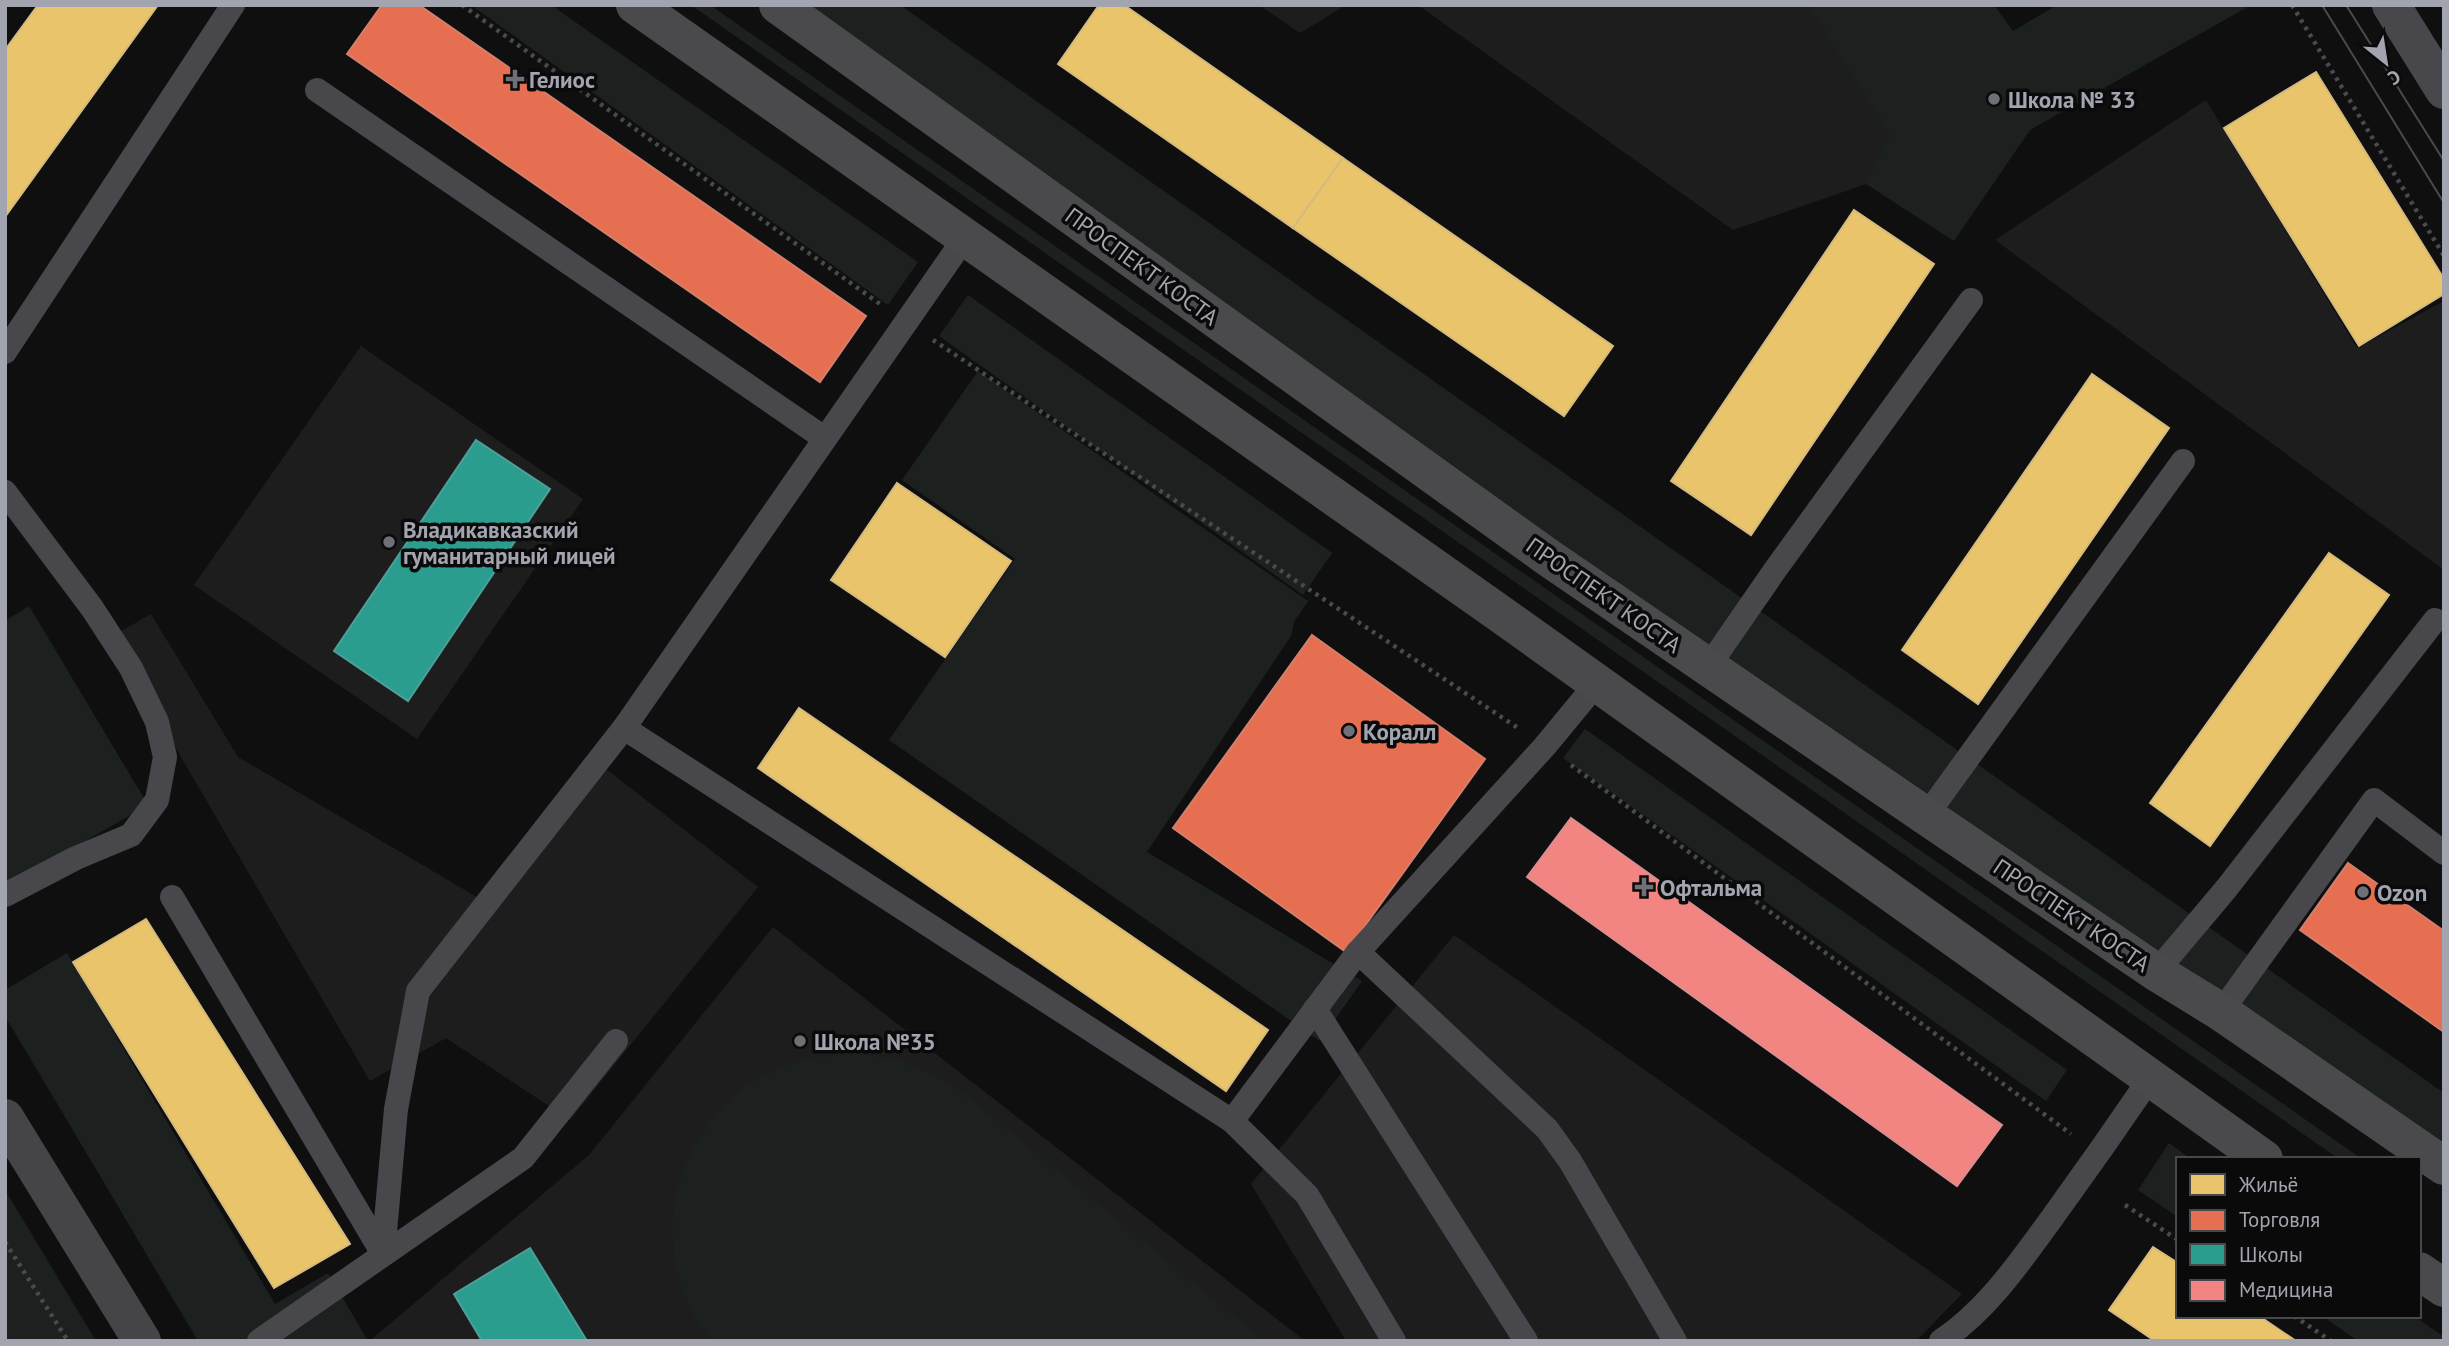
<svg xmlns="http://www.w3.org/2000/svg" width="2449" height="1346" font-family="'PT Sans',sans-serif">
  <style>
    .built { fill: #1d1d1e }
    .green { fill: #1c211f }
    .homes { fill: #e9c46a; stroke: #d4ba7f; stroke-width: 2 }
    .shops { fill: #e76f51; stroke: #d27f6d; stroke-width: 2 }
    .schools { fill: #2a9d8f; stroke: #4e9f99; stroke-width: 2 }
    .health { fill: #f28482; stroke: #da8e90; stroke-width: 2 }
    .lines { fill: none; stroke-linecap: round; stroke-linejoin: round }
    .path { stroke: #494a4d; stroke-width: 4.5; stroke-dasharray: 3.5 5; stroke-linecap: butt }
    .lane { stroke: #48484c; stroke-width: 24 }
    .street { stroke: #48484c; stroke-width: 38 }
    .secondary { stroke: #454548; stroke-width: 38 }
    .primary { stroke: #4a4a4c; stroke-width: 38 }
    .tram { stroke: #4a4a4c; stroke-width: 2 }
    .poi-dot { fill: #6f7077; stroke: #0b0a0b; stroke-width: 2.5 }
    .labels { text-anchor: middle; dominant-baseline: central; stroke-width: 7; stroke-linejoin: round; paint-order: stroke }
    .poi-label { font-size: 23px; font-weight: bold; fill: #a2a4af; stroke: #0b0a0b; text-anchor: start }
    .street-label { font-size: 23px; fill: #a2a4af; stroke: #0b0a0b }
  </style>
  <rect width="100%" height="100%" fill="#100f10"/>
  <!-- built -->
  <g class="built">
    <path d="M1259,5H1346L1300,33Z"/>
    <path d="M1418,5H1807L1891,133L1866,184L1733,230Z"/>
    <path d="M2206,100L2357,348L2444,301V570L1995,240Z"/>
    <path d="M361,346L583,499L417,739L194,585Z"/>
    <path d="M151,614L238,757L489,904L597,762L758,887L570,1120L446,1038L370,1081L111,637Z"/>
    <path d="M773,927L1305,1341H373L372,1339L589,1155Z"/>
    <path d="M1454,935L1962,1294L1916,1341H1346L1251,1184Z"/>
  </g>
  <!-- green -->
  <g class="green">
    <path d="M471,5H551L918,262L888,305Z"/>
    <path d="M691,5H710L2362,1159H2339Z"/>
    <path d="M790,5H900L2444,1093V1162Z"/>
    <path d="M1807,5H1994L2013,31L2057,5H2251L2030,130L1954,241L1866,184L1890,133Z"/>
    <path d="M968,295L1332,553L1303,595L939,336Z"/>
    <path d="M978,371L1308,601L1294,622L1291,636L1147,852L1362,981L1320,1041L889,740L1015,559L902,480Z"/>
    <path d="M29,606L148,805L5,887V621Z"/>
    <path d="M1585,729L2067,1070L2046,1101L1563,758Z"/>
    <path d="M67,953L275,1304L328,1273L368,1341H198L5,1016V990Z"/>
    <path d="M851,1052L903,1061L951,1083L1265,1341H713C706,1333 698,1324 693,1315C652,1233 674,1137 750,1083C780,1062 816,1057 851,1052Z"/>
    <path d="M2169,1143L2191,1159H2178V1217L2138,1190Z"/>
    <path d="M5,1190L96,1341H5Z"/>
    <path d="M2322,1316H2414L2444,1337V1341H2358Z"/>
  </g>
  <!-- homes -->
  <g class="homes">
    <path d="M38,5H158L5,217V50Z"/>
    <path d="M1099,5H1124L1343,158L1293,228L1058,64Z"/>
    <path d="M2316,72L2444,279V294L2359,346L2224,128Z"/>
    <path d="M1343,158L1613,346L1564,416L1293,228Z"/>
    <path d="M1854,210L1934,264L1751,535L1671,481Z"/>
    <path d="M2092,374L2169,428L1978,704L1902,650Z"/>
    <path d="M897,483L1011,561L945,657L831,580Z"/>
    <path d="M2329,553L2389,595L2210,846L2150,803Z"/>
    <path d="M799,708L1268,1030L1226,1091L758,768Z"/>
    <path d="M146,919L350,1244L274,1288L73,962Z"/>
    <path d="M2153,1247L2178,1263V1316H2259L2296,1341H2155L2109,1310Z"/>
  </g>
  <!-- shops -->
  <g class="shops">
    <path d="M382,5H419L866,316L820,382L347,54Z"/>
    <path d="M1312,635L1485,759L1346,952L1173,828Z"/>
    <path d="M2348,863L2444,931V1032L2300,930Z"/>
  </g>
  <!-- schools -->
  <g class="schools">
    <path d="M476,440L550,489L408,701L334,651Z"/>
    <path d="M530,1248L587,1341H482L454,1294Z"/>
  </g>
  <!-- health -->
  <path class="health" d="M1571,818L2002,1125L1957,1186L1527,877Z"/>
  <g class="lines">
    <!-- path -->
    <g class="path">
      <path d="M462,5L880,304"/>
      <path d="M2292,5L2444,256"/>
      <path d="M933,340L1518,728"/>
      <path d="M1571,765L2071,1134"/>
      <path d="M2125,1205L2178,1240"/>
      <path d="M5,1242L68,1341"/>
      <path d="M2294,1316L2331,1341"/>
    </g>
    <!-- lane -->
    <g class="lane">
      <path d="M317,90L824,438"/>
      <path d="M966,236L624,728L1232,1121L1307,1195L1394,1341"/>
      <path d="M5,352L233,5"/>
      <path d="M5,492L92,608L131,668L157,722L165,757L157,800L131,835L76,858L5,895"/>
      <path d="M1708,667L1775,570L1971,300"/>
      <path d="M1926,816L2183,461"/>
      <path d="M172,897L383,1254"/>
      <path d="M1358,952L1547,1129L1570,1161L1675,1341"/>
      <path d="M2156,972L2226,889L2435,620"/>
      <path d="M1315,1009L1526,1341"/>
      <path d="M2221,1012L2374,800L2444,853"/>
      <path d="M1232,1121L1358,952L1545,746L1597,683"/>
      <path d="M383,1254L396,1109L418,991L624,728"/>
      <path d="M259,1341L523,1158L616,1041"/>
      <path d="M1941,1341C1988,1309 2019,1263 2052,1218C2086,1171 2119,1124 2151,1077"/>
    </g>
    <!-- street -->
    <path class="street" d="M2391,5L2444,90"/>
    <!-- secondary -->
    <path class="secondary" d="M5,1118L142,1341"/>
    <!-- primary -->
    <g class="primary">
      <path d="M635,5L1499,613L2264,1159"/>
      <path d="M778,5L1546,556L1926,816L2156,972L2221,1012L2444,1166"/>
      <path d="M2419,1271L2444,1288"/>
    </g>
    <!-- tram -->
    <g class="tram">
      <path d="M2322,5L2444,203"/>
      <path d="M2346,5L2444,161"/>
    </g>
  </g>
  <!-- markers -->
  <g class="poi-dot">
    <path d="M511.5 68.5h7v7h7v7h-7v7h-7v-7h-7v-7h7z"/>
    <circle cx="1994" cy="99" r="7"/>
    <circle cx="389" cy="542" r="7"/>
    <circle cx="1349" cy="731" r="7"/>
    <path d="M1640.5 876.5h7v7h7v7h-7v7h-7v-7h-7v-7h7z"/>
    <circle cx="2363" cy="892" r="7"/>
    <circle cx="800" cy="1041" r="7"/>
  </g>
  <g class="labels">
    <!-- poi labels -->
    <g class="poi-label">
      <text x="529" y="79">Гелиос</text>
      <text x="2008" y="99">Школа № 33</text>
      <text x="403" y="529">Владикавказский<tspan x="403" dy="26">гуманитарный лицей</tspan></text>
      <text x="1363" y="731">Коралл</text>
      <text x="1660" y="887">Офтальма</text>
      <text x="2377" y="892">Ozon</text>
      <text x="814" y="1041">Школа №35</text>
    </g>
    <!-- street labels -->
    <g class="street-label">
      <text transform="translate(1142 266) rotate(36)">ПРОСПЕКТ КОСТА</text>
      <text transform="translate(1604 595) rotate(35)">ПРОСПЕКТ КОСТА</text>
      <text transform="translate(2072 915) rotate(34)">ПРОСПЕКТ КОСТА</text>
    </g>
  </g>
  <!-- border -->
  <rect width="2449" height="1346" fill="none" stroke="#a2a4af" stroke-width="14"/>
  <!-- legend -->
  <rect x="2176" y="1157" width="245" height="161" fill="#0b0a0b" stroke="#47484d" stroke-width="2"/>
  <rect x="2190" y="1174" width="35" height="21" fill="#e9c46a" stroke="#47484d" stroke-width="2"/>
  <text x="2239" y="1192" font-size="21" fill="#a2a4af">Жильё</text>
  <rect x="2190" y="1210" width="35" height="21" fill="#e76f51" stroke="#47484d" stroke-width="2"/>
  <text x="2239" y="1227" font-size="21" fill="#a2a4af">Торговля</text>
  <rect x="2190" y="1244" width="35" height="21" fill="#2a9d8f" stroke="#47484d" stroke-width="2"/>
  <text x="2239" y="1262" font-size="21" fill="#a2a4af">Школы</text>
  <rect x="2190" y="1280" width="35" height="21" fill="#f28482" stroke="#47484d" stroke-width="2"/>
  <text x="2239" y="1297" font-size="21" fill="#a2a4af">Медицина</text>
  <!-- north arrow -->
  <g transform="translate(2386 63) rotate(150)" stroke="#0b0a0b" stroke-width="5" paint-order="stroke">
  <path d="M0-5L12 26L0 18L-12 26Z" fill="#a2a4af"/>
  <text y="-10" font-size="19" font-weight="bold" text-anchor="middle" fill="#a2a4af">С</text>
  </g>
</svg>
